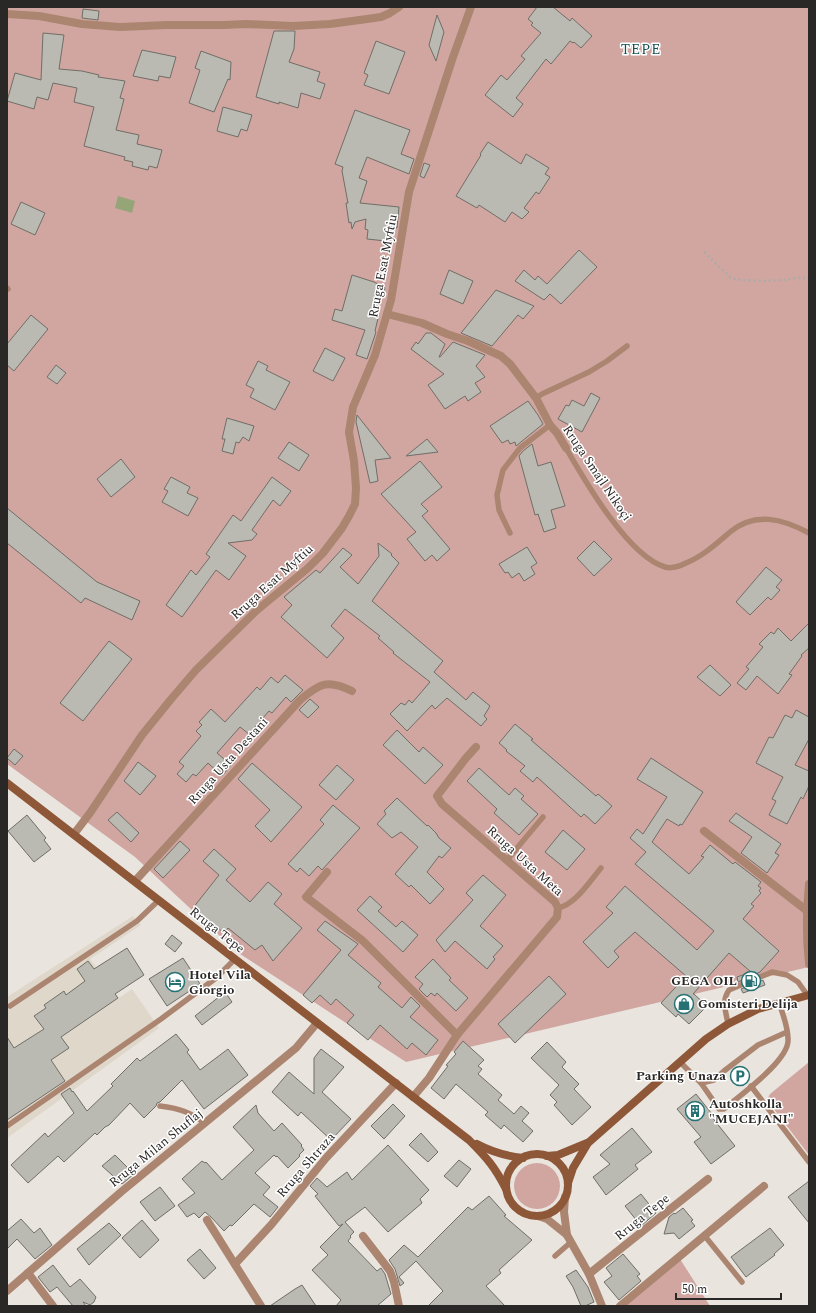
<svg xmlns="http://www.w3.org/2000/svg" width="816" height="1313" font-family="Spectral,serif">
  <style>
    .built { fill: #e0d7cb }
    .green { fill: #d1a6a1 }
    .water { fill: #95a577 }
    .building { fill: #bab9b2; stroke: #6f6e67 }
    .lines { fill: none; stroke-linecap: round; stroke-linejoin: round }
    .path { stroke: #aeaaa5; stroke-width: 2.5; stroke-dasharray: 2 3; stroke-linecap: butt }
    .service { stroke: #ac8570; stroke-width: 5.5 }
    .minor { stroke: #ac8570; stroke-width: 8 }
    .secondary { stroke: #8e5737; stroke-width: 8 }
    .labels { text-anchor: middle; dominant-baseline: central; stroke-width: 3; stroke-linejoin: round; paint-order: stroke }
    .street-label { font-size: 13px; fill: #2a2826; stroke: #fff }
    .poi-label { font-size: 13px; font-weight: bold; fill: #2a2826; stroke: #fff; text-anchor: start }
    .neighbourhood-label { font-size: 14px; letter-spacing: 1px; fill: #125051; stroke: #fff }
  </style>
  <rect width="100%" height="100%" fill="#e9e4de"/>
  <!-- built -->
  <path class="built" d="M133,916L141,925L90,959L119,998L132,989L159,1028L7,1138V997Z"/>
  <!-- green -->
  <g class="green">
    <path d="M7,7H809V967L406,1062L237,952L135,857L7,764Z"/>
    <path d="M809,1062V1155L767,1100L770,1094Z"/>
    <circle cx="537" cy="1186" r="23"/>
    <path d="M680,1259L710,1306H623Z"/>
  </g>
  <!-- water -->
  <path class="water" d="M118,196L135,201L132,213L115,208Z"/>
  <!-- building -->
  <g class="building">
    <path d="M537,7H553L570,21L572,18L592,36L581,48L574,42L573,43L570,41L551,64L546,59L516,98L523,104L513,117L485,95L501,75L507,80L525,59L521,56L541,33L531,25L533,23L528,19Z"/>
    <path d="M83,9L99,11L98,20L82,18Z"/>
    <path d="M437,15L444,32L436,61L429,45Z"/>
    <path d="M274,31H295L294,49L289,62L320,72L317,81L325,84L320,99L301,93L298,108L279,102V104L256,97Z"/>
    <path d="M43,33L64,35L59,69L82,71L99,75L98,77L125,81L120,98L124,99L116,130L139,135L137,144L162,150L157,168L149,166L148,170L132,166L133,162L124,160L125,157L84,146L94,107L74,102L77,88L53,83L48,100L37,97L34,109L7,101L15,73L41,80Z"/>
    <path d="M376,41L405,52L389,94L364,85L368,75L364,73Z"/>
    <path d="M142,50L176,57L170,78L159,76L158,81L133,76Z"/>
    <path d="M201,51L231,62L230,80L228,79L214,112L189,103L200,70L195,68Z"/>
    <path d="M223,107L252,115L247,131L241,129L238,137L217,131Z"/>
    <path d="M355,110L410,130L401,154L414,159L409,174L367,157L359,178L367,181L360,203L399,207L397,228L387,226L386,241L367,239L368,230L365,229L366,219L355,222L352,229L351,222L349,223L346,203H348L342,171L343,167L335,164Z"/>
    <path d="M488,142L521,164L526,154L549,168L545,174L550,177L539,194L536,192L524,208L529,212L522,219L512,212L505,222L479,205L477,208L456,196L481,155L480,154Z"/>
    <path d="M424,163L430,165L424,178L420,176Z"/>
    <path d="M21,202L45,213L35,235L11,224Z"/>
    <path d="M579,250L597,267L561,304L550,294L544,300L515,281L524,270L535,280L538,276L547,284Z"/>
    <path d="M449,270L473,281L463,304L440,294Z"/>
    <path d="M352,275L374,282L385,288L376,313L379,314L375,331L376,332L367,359L356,355L365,330L332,320L335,309L342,311Z"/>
    <path d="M496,290L534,306L523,319L518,315L492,346L461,333Z"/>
    <path d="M31,315L48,329L14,371L7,365V344Z"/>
    <path d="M426,333H431L445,344L439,357H440L453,342L485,355L476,366L485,377L475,383L481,392L468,401L465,396L445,409L428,385L444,374L411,349L416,342L418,344Z"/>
    <path d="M325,348L345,358L333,381L313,371Z"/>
    <path d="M258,361L268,366L266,370L290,382L275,410L250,397L254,389L246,385Z"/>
    <path d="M56,365L66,373L57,384L47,377Z"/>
    <path d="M591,393L600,398L582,432L558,419L566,405L569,406L572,400L584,406Z"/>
    <path d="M528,401L538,415L543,424L516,446L515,442L510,444L508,440L502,443L490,426Z"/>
    <path d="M357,415L391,458L375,460L378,481L370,483L356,422Z"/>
    <path d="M227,418L254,426L249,441L243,437L239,443L236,442L233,454L222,451L225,439H222Z"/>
    <path d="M427,439L438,452L406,456Z"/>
    <path d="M289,442L309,455L299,471L278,458Z"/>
    <path d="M532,444L538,466L551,462L565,506L551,510L556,528L544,532L538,514L535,515L519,456L523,451Z"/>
    <path d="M121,459L135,477L111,497L97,479Z"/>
    <path d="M420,461L442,487L421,504L428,511L422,516L450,549L437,561L432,555L425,561L407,539L416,532L381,494Z"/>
    <path d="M171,477L190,487L187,493L198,498L188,516L162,502L168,491L164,489Z"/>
    <path d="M272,477L291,491L280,506L273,500L252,530L257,534L252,540L228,543L246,556L229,580L216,570L182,617L166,605L191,570L196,575L210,557L206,554L233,515L241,521Z"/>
    <path d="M7,508L97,582L140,601L132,620L85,598L81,603L7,543Z"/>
    <path d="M594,541L612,559L594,576L577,558Z"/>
    <path d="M378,543L392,554L391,555L399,563L372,601L443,661L434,672L466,700L473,692L490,706L484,716L487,719L481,726L447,698L435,709L432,705L407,731L390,714L401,703L405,705L409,700L412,703L430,682L393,653L394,652L378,638L380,636L345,609L331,626L344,638L327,658L281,617L292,605L284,597L316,570L320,573L343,548L352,555L340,567L358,584L379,556Z"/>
    <path d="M527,547L537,563L531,567L535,574L524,581L519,573L512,578L508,572L505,573L499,564Z"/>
    <path d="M766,567L782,580L776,587L780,590L771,600L768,597L750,615L736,602Z"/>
    <path d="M809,623V648L801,655L802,656L789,674L792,675L778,694L757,676L746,690L737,683L749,669L746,667L763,647L759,644L771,632L774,634L778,628L791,641Z"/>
    <path d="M109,641L132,659L83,721L60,703Z"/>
    <path d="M710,665L731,685L720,696L697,677Z"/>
    <path d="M285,675L303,690L291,702L286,697L272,713L269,711L249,734L240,727L217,753L231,765L222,776L208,763L196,776L193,774L186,782L177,774L184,766L179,762L201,736L196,731L202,725L199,722L211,709L225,722L257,687L260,690L271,677L278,683Z"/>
    <path d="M310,699L319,707L308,718L299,710Z"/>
    <path d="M796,710L809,717V739L795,765L809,771V786L803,799L801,797L787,824L769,815L776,801L772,799L783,777L756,763L769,737L773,738L785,715L792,718Z"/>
    <path d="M515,724L533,739L531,740L596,796L598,794L612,806L595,824L584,814L581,817L537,777L533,782L520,771L525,766L506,751L507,750L499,743Z"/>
    <path d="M397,730L419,752L423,747L443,765L425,784L383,745Z"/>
    <path d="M14,749L23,756L15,765L7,758Z"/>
    <path d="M651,758L703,792L682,825L680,824L679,826L667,819L652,842L689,874L704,857L701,856L710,845L733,864L735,862L761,882L758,886L761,888L759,891L761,893L751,904L754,906L743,919L779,951L760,972L738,982L737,977L751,972L729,953L693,994H694L707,1006L689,1024L678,1014L676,1017L661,1003L686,976L635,932L614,951L619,957L608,968L583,942L613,913L606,907L625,886L697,950L714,931L635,864L646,852L630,838L637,829L643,834L667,797L637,779Z"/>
    <path d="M138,762L156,776L140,795L124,781Z"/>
    <path d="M252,763L302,807L271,842L255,826L270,810L238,779Z"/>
    <path d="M337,765L354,780L336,800L319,785Z"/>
    <path d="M479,768L509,795L515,788L524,796L521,799L538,814L519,835L494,813L497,809L467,781Z"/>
    <path d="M397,798L427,826L428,825L436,833L439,838L451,848L442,858L439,856L427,872L444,889L430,904L411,885L409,887L395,874L418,847L401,832L392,838L377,824L386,814L384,811Z"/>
    <path d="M333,805L360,828L322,870L318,866L309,876L300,868L297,872L288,864L324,824L320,820Z"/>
    <path d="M117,812L139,833L131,842L108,820Z"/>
    <path d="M736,813L781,844L775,853L779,855L767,873L741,853L752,837L729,821Z"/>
    <path d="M27,815L46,838L44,840L51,849L34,862L8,831Z"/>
    <path d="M563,830L585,849L567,870L545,852Z"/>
    <path d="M180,841L190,850L163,878L154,869Z"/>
    <path d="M214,849L236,869L226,880L250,902L268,882L282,894L274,904L302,928L273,961L262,945L255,950L228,928L224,933L212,923L211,924L193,908L219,875L203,861Z"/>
    <path d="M483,875L506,895L480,926L503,946L493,957L495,959L487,969L455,941L445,952L436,940L473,900L466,893Z"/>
    <path d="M370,896L382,907L378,911L396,927L402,921L418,935L403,952L357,910Z"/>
    <path d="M325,921L358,944L348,955L381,983L378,987L402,1008L411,997L420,1006L410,1017L438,1040L426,1055L412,1043L407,1049L380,1025L368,1040L347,1023L354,1015L336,999L331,1005L320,995L312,1003L303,995L341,950L317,930Z"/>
    <path d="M172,935L182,943L175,952L165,944Z"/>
    <path d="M127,948L144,975L115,994L118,998L61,1037L69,1048L51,1060L65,1081L7,1120V1037L14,1048L44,1029L34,1016L46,1008L44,1005L64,991L66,995L85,981L77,969L88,961L94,969Z"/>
    <path d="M183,958L200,984L167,1006L149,979Z"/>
    <path d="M433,959L451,978L449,980L468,998L456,1011L437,993L435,996L431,993L427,997L419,989L423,984L415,977Z"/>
    <path d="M549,976L566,994L515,1043L498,1024Z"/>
    <path d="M763,980L765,985L743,993L741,989Z"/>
    <path d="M225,992L232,1002L202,1025L195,1016Z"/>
    <path d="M176,1034L189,1050L187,1052L200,1070L228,1049L248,1075L204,1109L182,1080L160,1102L157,1103L156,1106L144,1118L130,1103L109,1125L105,1127L97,1135L95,1133L64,1162L58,1156L28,1183L11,1165L45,1133L48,1137L74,1113L61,1094L70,1088L72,1092L73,1091L87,1111L113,1086L111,1084L137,1058L140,1061Z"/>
    <path d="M463,1041L484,1060L478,1066L482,1069L478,1074L502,1095L498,1100L514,1114L521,1106L529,1113L522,1121L533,1131L523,1142L504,1125L501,1129L485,1115L488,1112L456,1084L444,1099L431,1088L448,1066L446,1065L456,1054L454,1052Z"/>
    <path d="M547,1042L566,1062L562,1067L579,1084L574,1089L591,1107L572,1125L554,1105L557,1102L550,1095L559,1085L531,1058Z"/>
    <path d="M321,1049L344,1067L322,1092L351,1119L331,1140L301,1112L298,1116L272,1092L289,1072L314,1094V1058Z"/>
    <path d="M696,1094L712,1114L711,1116L735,1146L711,1164L694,1142L701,1137L677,1109Z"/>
    <path d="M393,1104L405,1116L384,1139L371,1126Z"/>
    <path d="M256,1105L258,1113L274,1131L282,1123L302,1145L301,1146L304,1150L299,1155L300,1156L288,1168L277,1156L276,1157L274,1155L255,1173L270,1187L263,1195L278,1207L270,1217L254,1204L232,1226L230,1225L224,1231L211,1217L205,1212L199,1218L194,1213L187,1217L178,1205L195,1193L182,1179L202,1161L205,1163L206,1162L222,1180L254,1150L233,1127Z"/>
    <path d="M632,1128L652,1152L635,1165L638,1169L606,1195L593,1177L610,1164L600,1155Z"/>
    <path d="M421,1133L438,1152L428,1162L409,1145Z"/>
    <path d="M388,1145L429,1190L420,1199L422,1203L388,1232L365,1207L345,1222L354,1232L350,1236L351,1237L348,1241L377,1271L381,1268L385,1274L391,1294L377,1306H336L341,1300L312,1270L328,1255L320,1247L343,1224L339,1226L315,1196L318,1194L310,1186L317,1178L327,1187L347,1172L352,1180Z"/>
    <path d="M115,1155L134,1174L122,1184L102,1166Z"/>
    <path d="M459,1160L471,1169L457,1187L444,1176Z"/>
    <path d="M809,1181V1223L788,1197Z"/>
    <path d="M160,1187L175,1206L155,1221L140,1202Z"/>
    <path d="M641,1194L656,1213L641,1226L625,1206Z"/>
    <path d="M489,1196L506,1215L504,1216L532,1240L499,1270L501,1273L486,1286L505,1306H428L443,1291L416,1261L399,1277L404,1283L400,1286L395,1269L389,1260L404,1245L418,1257L468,1207L472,1210Z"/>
    <path d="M683,1208L693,1220L691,1221L695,1226L679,1239L674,1233L664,1234L669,1217L674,1213L675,1214Z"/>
    <path d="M21,1219L34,1233L40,1228L52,1245L35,1259L17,1239L7,1249V1231Z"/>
    <path d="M142,1220L159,1240L140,1258L122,1238Z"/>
    <path d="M109,1223L121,1235L89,1265L77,1249Z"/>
    <path d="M770,1228L784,1245L774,1254L775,1255L746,1277L731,1257Z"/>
    <path d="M200,1249L216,1268L204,1279L187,1260Z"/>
    <path d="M623,1254L640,1274L637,1276L641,1281L619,1300L604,1282L612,1276L606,1268Z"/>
    <path d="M53,1265L70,1287L80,1279L96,1297L94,1302L90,1305L83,1302L86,1306H73L57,1287L50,1292L38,1277Z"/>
    <path d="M576,1270L588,1287L594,1302L585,1306H581L573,1287L566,1276Z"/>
    <path d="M302,1285L316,1306H270L295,1289Z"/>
  </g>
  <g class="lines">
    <!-- path -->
    <path class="path" d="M704,252L730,277C741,282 771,281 784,280C792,279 801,275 809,280"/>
    <!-- service -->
    <g class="service">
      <path d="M7,288L8,289"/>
      <path d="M536,398L542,394L589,372L607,361L627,346"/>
      <path d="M566,448C585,481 628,556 665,567C672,569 680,566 686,563C703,556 716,544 730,532C755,511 783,519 809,533"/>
      <path d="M510,533L499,510L497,495L503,470L520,448L550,425"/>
      <path d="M507,860L543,817"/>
      <path d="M558,908C575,905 590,881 601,868"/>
      <path d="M10,1006L137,921L159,900"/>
      <path d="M728,1024C726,1011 721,1002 729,990L772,972L787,975L798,982L808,996"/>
      <path d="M680,1062L701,1083L714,1080L724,1071L758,1045L787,1032"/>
      <path d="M701,1083L719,1109H724C740,1095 790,1060 788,1039C788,1027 783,1014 779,1003"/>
      <path d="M751,1086L809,1162"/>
      <path d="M160,1106C177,1108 192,1112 205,1124"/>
      <path d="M7,1126L161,1019L216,978L235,959"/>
      <path d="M704,1235L742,1282"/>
      <path d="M555,1256L571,1242"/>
    </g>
    <!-- minor -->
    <g class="minor">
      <path d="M7,14L39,16L82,24L120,27L167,25H224L246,24L293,26L330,24L367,19L381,17L390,13L399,7"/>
      <path d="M387,314L422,323L447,334L468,341L501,356L510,364L536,398L550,425L557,433L566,448"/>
      <path d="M704,831L806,910"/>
      <path d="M74,834L90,813L142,735L172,698L196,670L256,611L308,568L323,553L342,528L349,516L355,504L356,488L354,461L349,432L353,407L375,355L391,300L409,192L453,57L471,7"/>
      <path d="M327,872L306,897L363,941L457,1035"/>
      <path d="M135,881L300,700C320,683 328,679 352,691"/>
      <path d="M809,884C806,913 806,936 809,964"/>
      <path d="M413,1097L429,1078L457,1035L557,917L558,908L555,902L442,804L437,796L466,758L476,747"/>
      <path d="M565,1197L564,1212L567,1235"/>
      <path d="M538,1216L547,1219L567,1235L589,1274L602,1306"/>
      <path d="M207,1220L261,1306"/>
      <path d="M363,1236L390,1271L394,1282L399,1306"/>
      <path d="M235,1264L271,1225L326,1158L396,1083"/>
      <path d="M28,1273L53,1306"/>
      <path d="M589,1274L708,1179"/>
      <path d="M7,1291L121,1192L296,1048L317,1023"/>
      <path d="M620,1306L764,1186"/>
    </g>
    <!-- secondary -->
    <g class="secondary">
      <path d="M7,783L469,1140C487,1158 495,1167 506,1189"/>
      <path d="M477,1144C492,1152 505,1156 523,1158"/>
      <circle cx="537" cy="1185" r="31"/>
      <path d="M547,1156L558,1155L587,1143"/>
      <path d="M568,1183L573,1168L588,1143L706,1039L728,1024L758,1009L809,995"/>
    </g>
  </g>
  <!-- icons -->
  <defs>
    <symbol id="fuel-ring" viewBox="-11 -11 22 22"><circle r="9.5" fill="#fff" stroke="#267173" stroke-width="1.5"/><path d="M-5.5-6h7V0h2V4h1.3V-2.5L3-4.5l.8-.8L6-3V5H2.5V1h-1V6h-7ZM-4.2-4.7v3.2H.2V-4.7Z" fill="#267173"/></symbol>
    <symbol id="hotel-ring" viewBox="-11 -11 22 22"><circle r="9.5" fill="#fff" stroke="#267173" stroke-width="1.5"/><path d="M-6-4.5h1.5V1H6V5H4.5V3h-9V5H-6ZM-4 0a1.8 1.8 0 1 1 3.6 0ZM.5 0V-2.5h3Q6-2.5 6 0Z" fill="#267173"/></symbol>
    <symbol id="shop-ring" viewBox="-11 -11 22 22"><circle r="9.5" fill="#fff" stroke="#267173" stroke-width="1.5"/><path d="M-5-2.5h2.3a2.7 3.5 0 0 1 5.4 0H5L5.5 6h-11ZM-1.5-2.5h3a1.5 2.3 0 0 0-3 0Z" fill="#267173"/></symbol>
    <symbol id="parking-ring" viewBox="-11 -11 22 22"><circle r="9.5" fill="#fff" stroke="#267173" stroke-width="1.5"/><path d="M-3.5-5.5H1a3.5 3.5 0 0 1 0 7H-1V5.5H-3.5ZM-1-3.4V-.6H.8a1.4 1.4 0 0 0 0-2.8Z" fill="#267173"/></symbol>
    <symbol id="building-ring" viewBox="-11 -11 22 22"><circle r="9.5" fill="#fff" stroke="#267173" stroke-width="1.5"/><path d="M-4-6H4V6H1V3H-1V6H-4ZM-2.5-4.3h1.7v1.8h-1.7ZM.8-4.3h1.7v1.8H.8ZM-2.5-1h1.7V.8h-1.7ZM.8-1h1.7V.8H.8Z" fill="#267173"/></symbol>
  </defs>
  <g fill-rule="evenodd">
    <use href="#fuel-ring" x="740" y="970" width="22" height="22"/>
    <use href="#hotel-ring" x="164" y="971" width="22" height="22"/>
    <use href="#shop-ring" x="673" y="993" width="22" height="22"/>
    <use href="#parking-ring" x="729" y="1065" width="22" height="22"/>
    <use href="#building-ring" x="684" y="1100" width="22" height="22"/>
  </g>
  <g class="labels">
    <!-- street labels -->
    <g class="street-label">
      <text transform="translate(383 266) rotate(-79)">Rruga Esat Myftiu</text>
      <text transform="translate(597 473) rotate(56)">Rruga Smajl Nikoçi</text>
      <text transform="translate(272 582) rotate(-42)">Rruga Esat Myftiu</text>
      <text transform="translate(228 761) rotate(-48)">Rruga Usta Destani</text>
      <text transform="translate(525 861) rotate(42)">Rruga Usta Meta</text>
      <text transform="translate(217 930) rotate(38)">Rruga Tepe</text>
      <text transform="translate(156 1148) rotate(-39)">Rruga Milan Shuflaj</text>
      <text transform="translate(306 1165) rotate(-49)">Rruga Shtraza</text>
      <text transform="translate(642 1217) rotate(-39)">Rruga Tepe</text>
    </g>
    <!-- poi labels -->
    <g class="poi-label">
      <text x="189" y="975">Hotel Vila<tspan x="189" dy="15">Giorgio</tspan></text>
      <text x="737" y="981" text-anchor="end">GEGA OIL</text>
      <text x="698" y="1004">Gomisteri Delija</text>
      <text x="726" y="1076" text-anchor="end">Parking Unaza</text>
      <text x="709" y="1104">Autoshkolla<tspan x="709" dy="15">"MUCEJANI"</tspan></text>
    </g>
    <!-- neighbourhood labels -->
    <g class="neighbourhood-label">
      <text x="641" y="49">TEPE</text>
    </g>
  </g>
  <!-- border -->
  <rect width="816" height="1313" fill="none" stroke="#2a2826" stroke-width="16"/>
  <!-- scale -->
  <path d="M676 1293v6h105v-6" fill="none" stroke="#2a2826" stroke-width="2"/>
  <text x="682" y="1293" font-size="12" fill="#2a2826" stroke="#ffffff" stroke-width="3" paint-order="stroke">50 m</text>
</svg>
